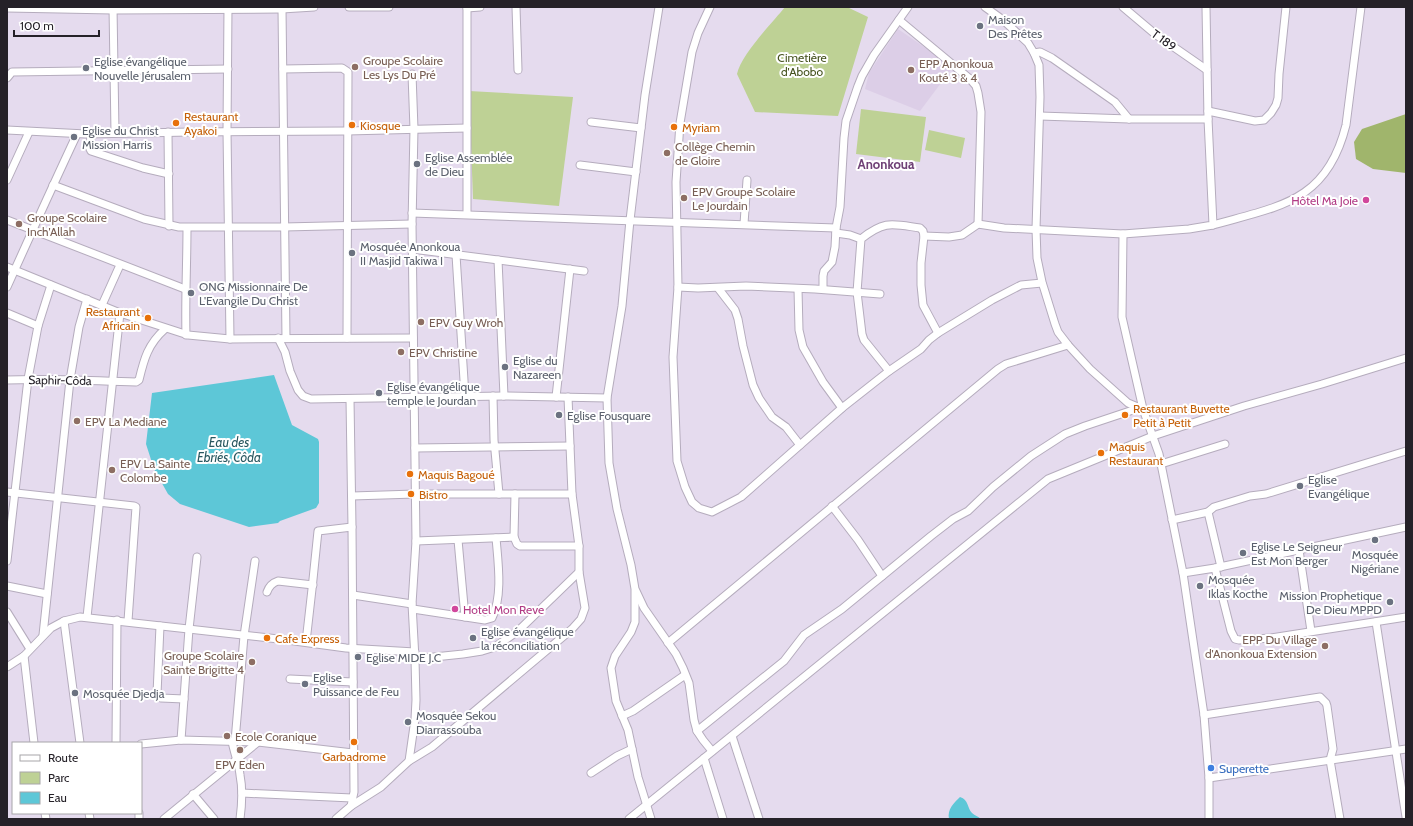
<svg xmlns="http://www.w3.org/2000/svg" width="1413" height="826" font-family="Cabin,sans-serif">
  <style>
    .built { fill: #dccee7 }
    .green { fill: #bed195 }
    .forest { fill: #a0b56c }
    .water { fill: #5dc7d7 }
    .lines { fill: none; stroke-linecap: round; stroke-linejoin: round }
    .street-casing { stroke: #b5acbd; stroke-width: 9 }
    .street { stroke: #fff; stroke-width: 7 }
    .worship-dot { fill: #6b7280; stroke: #fff; stroke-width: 1.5 }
    .education-dot { fill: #8d6e63; stroke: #fff; stroke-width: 1.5 }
    .food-dot { fill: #e8710a; stroke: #fff; stroke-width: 1.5 }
    .hotel-dot { fill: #d1479c; stroke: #fff; stroke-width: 1.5 }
    .shop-dot { fill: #3f7fe0; stroke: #fff; stroke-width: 1.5 }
    .labels { text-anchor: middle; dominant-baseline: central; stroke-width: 4; stroke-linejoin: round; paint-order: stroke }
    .worship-label { font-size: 12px; fill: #5b616d; stroke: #fff; text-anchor: start }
    .street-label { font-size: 12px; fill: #252128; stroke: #fff }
    .park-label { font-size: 12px; fill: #45521e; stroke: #fff }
    .education-label { font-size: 12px; fill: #785e54; stroke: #fff; text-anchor: start }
    .food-label { font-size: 12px; fill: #c56008; stroke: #fff; text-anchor: start }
    .hotel-label { font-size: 12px; fill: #b23c85; stroke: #fff; text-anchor: end }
    .shop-label { font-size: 12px; fill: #366cbe; stroke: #fff; text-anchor: start }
    .neighbourhood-label { font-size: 13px; font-weight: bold; fill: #6f4176; stroke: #fff }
    .water-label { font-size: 13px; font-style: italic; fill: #2a5860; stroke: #fff }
  </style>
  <rect width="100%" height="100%" fill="#e5dbee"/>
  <!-- built -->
  <path class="built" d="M898,29L953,67L920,111L865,89L869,73Z"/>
  <!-- green -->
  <g class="green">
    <path d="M785,7H847L868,17L838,116L755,112L737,74C741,55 772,23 785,7Z"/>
    <path d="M469,91L573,97L559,206L473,199Z"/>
    <path d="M861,109L926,117L920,162L856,154Z"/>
    <path d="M929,130L965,138L961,158L925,150Z"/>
  </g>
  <!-- forest -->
  <path class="forest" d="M1406,114V173L1373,169L1356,159L1354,142L1362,129Z"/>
  <!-- water -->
  <g class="water">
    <path d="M274,375L292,425L318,439L319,442V503L316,508L280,521L278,523L249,527L180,504L168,494L154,469L146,444L152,393Z"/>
    <path d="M960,797C969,800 967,808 972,813C975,816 978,816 981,819H949C947,809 954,803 960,797Z"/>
  </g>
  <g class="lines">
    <defs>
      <g id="street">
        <path d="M113,7L115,133"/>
        <path d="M228,7L227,131L230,339"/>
        <path d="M349,7H389"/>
        <path d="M516,7L518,70"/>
        <path d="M710,7L698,33L692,52L680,123L676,182L678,287L673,357L677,461L685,487L692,502L699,508L712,512L741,497L842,408L889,371L864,340L862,334L857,292L861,239C885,220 892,224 920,228L923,231L924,236L921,263V285L923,305L938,333"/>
        <path d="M985,7L1003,20L1028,43L1034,53L1039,65L1040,97L1036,229L1037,258L1042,282L1055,324L1058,332L1068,345L1090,369L1128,403L1140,408"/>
        <path d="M1123,7L1155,34L1207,70"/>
        <path d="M7,8L113,10L282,9L314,7"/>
        <path d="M467,8L480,7"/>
        <path d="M282,9L286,338"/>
        <path d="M899,20L970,79L976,86L978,93L981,112L978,224"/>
        <path d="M1034,53L1040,52L1052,58L1115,102L1129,119"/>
        <path d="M283,69L342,68L348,72L347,338"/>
        <path d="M7,78L12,72L228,69"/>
        <path d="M1208,111L1255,121L1264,120L1271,113L1276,105L1278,98L1279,74L1286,7"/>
        <path d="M1040,116L1129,119H1208"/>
        <path d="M591,122L641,128"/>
        <path d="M7,130L86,134L191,132L347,131L467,128"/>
        <path d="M168,132L169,226"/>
        <path d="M91,134L90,149L91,151L143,168L169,174"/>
        <path d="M580,165L636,172"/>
        <path d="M7,180L29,132"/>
        <path d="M53,185L144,219L179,227H284L412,224"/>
        <path d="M412,213L836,228"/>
        <path d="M467,214V7"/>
        <path d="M7,220L185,289"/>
        <path d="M744,224L747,180"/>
        <path d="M1213,225C1280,206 1327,202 1346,125L1361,7"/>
        <path d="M836,233L850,235L861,239"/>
        <path d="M1123,234L1122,317L1143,409L1159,454L1183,573L1204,715L1209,778V819"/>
        <path d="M924,236L949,237L962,235L978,224L1004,228L1123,234L1189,229L1213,225L1208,119L1206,7"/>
        <path d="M412,249L584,271"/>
        <path d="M456,255L465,396"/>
        <path d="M498,260L504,396"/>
        <path d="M7,267L120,313L188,335L230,339L413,338"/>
        <path d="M7,287C30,236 53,185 77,134"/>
        <path d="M678,287L698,288L746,286L815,289L880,294"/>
        <path d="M718,288L735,310L738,319L743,346L753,385L759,398L772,417L786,427L800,445"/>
        <path d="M798,289L799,330L803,347L823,382L842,408"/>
        <path d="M823,289V276L824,271L832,262L835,247L836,228L840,207L844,138L846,121L858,86L862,76L874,55L908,7"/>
        <path d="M102,305L120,265"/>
        <path d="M7,313L38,326"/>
        <path d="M186,335C185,299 187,264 187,228"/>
        <path d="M278,338L285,352L290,371L298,390L303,396L311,399L504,396L607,398"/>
        <path d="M889,371L921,349L929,340L938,333L992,300L1021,285L1042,283"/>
        <path d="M7,380C50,378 93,381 136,382L139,380C144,359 148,344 165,329"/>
        <path d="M493,396L494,440L499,494"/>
        <path d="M556,397L570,269"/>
        <path d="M350,399L352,527"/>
        <path d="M415,448L570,446"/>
        <path d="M1161,464L1225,444"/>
        <path d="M7,492L134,506L136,507L128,621"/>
        <path d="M352,496L415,494H572"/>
        <path d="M832,506L858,540L882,576"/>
        <path d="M1208,512L1221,567"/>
        <path d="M1172,520L1208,512L1214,507L1250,496L1266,494L1406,451"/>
        <path d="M514,537L515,494"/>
        <path d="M458,540L465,617"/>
        <path d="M416,541L514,537L517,544L520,546H579"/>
        <path d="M1299,550L1311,631"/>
        <path d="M7,561L28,379L38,326L51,285"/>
        <path d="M1215,568L1231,631L1235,639L1239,640L1271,638L1406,617"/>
        <path d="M1183,573L1215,568L1406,527"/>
        <path d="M7,586L47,594"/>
        <path d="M636,591L644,608L676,654L683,668L689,683L694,720L697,731L703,740L712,751"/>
        <path d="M267,592C269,586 272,583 278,581L313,585"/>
        <path d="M353,595L412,604"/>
        <path d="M413,609L485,620L492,618C503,596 498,562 496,538"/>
        <path d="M7,612L30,649"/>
        <path d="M87,617L120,313"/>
        <path d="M64,621L80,743"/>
        <path d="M1376,622L1406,817"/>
        <path d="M160,626L157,694L158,696L161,698L184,699"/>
        <path d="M43,635L70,380L79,327L87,299"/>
        <path d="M306,642L312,589L318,531L352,527L354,792L351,806L336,819"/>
        <path d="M668,643L998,369L1006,364L1068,345"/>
        <path d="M24,656L34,743"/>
        <path d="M415,659L463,654L482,651L495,647L518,631L579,572V546L572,494L568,397"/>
        <path d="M7,667L24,656L51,628L64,621L80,617L287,640L346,648L415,652"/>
        <path d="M290,679L353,682"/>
        <path d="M1204,715L1320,697L1326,703L1327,706L1333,749L1330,760L1340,819"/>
        <path d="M622,716L633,711L685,675"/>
        <path d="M697,731L784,661L804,635L842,609L931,536L953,519L968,511L993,487L1031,456L1065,434L1085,426L1139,408"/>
        <path d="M732,736L759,819"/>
        <path d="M181,740L189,629L197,557"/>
        <path d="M232,741C234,753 239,764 240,775C243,790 242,804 240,819"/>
        <path d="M235,741L244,636L255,561"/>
        <path d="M116,743L117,620"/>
        <path d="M141,744L181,740L258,742L353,753"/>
        <path d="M704,758L723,819"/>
        <path d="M409,761L432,747L572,629L581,619L585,608L579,572"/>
        <path d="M591,773L617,756L632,749"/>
        <path d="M1209,778L1406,749"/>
        <path d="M242,793L352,798"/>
        <path d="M193,794L214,819"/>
        <path d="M351,806L381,787L409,761L415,719L416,700L415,659L412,604L416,541L412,224L414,129L412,74"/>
        <path d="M45,813L46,819"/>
        <path d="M89,813L90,819"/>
        <path d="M139,813V819"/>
        <path d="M164,819L258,742"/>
        <path d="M629,819L1048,479L1153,436L1244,406L1322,384L1406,358"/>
        <path d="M651,819L638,777L628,730L616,701L611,668L615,656L631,632L635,622V589L631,565L617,509L609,463L607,398L622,306L630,220L645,95L659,7"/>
      </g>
    </defs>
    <!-- street casing -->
    <use href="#street" class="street-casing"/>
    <!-- street -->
    <use href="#street" class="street"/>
  </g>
  <!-- markers -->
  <g class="worship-dot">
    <circle cx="980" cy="26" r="4"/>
    <circle cx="86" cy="68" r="4"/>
    <circle cx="74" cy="137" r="4"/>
    <circle cx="417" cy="164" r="4"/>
    <circle cx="352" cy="253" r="4"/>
    <circle cx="191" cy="293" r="4"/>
    <circle cx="505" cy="367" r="4"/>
    <circle cx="379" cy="393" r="4"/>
    <circle cx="559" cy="415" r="4"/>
    <circle cx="1300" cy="486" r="4"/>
    <circle cx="1375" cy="540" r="4"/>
    <circle cx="1243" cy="553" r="4"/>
    <circle cx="1200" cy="586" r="4"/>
    <circle cx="1390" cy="602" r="4"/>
    <circle cx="473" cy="638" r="4"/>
    <circle cx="358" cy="657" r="4"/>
    <circle cx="305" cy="684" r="4"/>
    <circle cx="75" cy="693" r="4"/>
    <circle cx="408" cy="722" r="4"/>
  </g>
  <g class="education-dot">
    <circle cx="355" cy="67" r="4"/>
    <circle cx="911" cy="70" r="4"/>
    <circle cx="667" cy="153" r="4"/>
    <circle cx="684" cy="198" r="4"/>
    <circle cx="19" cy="224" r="4"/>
    <circle cx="421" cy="322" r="4"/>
    <circle cx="401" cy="352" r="4"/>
    <circle cx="77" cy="421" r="4"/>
    <circle cx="112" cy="470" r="4"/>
    <circle cx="1325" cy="646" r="4"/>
    <circle cx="252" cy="662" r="4"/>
    <circle cx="227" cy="736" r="4"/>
    <circle cx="240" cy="750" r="4"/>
  </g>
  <g class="food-dot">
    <circle cx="176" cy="123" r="4"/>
    <circle cx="352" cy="125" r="4"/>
    <circle cx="674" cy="127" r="4"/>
    <circle cx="148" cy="318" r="4"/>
    <circle cx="1125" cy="415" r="4"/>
    <circle cx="1101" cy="453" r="4"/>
    <circle cx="410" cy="474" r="4"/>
    <circle cx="411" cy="494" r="4"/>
    <circle cx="267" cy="638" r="4"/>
    <circle cx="354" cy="742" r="4"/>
  </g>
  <g class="hotel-dot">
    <circle cx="1366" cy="200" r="4"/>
    <circle cx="455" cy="609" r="4"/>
  </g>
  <circle class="shop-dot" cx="1211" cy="768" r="4"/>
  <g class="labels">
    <!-- worship labels -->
    <g class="worship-label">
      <text x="988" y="19">Maison<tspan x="988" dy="14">Des Prêtes</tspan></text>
      <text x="94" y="61">Eglise évangélique<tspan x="94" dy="14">Nouvelle Jérusalem</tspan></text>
      <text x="82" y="130">Eglise du Christ<tspan x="82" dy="14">Mission Harris</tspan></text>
      <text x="425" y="157">Eglise Assemblée<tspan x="425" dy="14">de Dieu</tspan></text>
      <text x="360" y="246">Mosquée Anonkoua<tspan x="360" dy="14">II Masjid Takiwa I</tspan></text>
      <text x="199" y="286">ONG Missionnaire De<tspan x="199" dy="14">L'Evangile Du Christ</tspan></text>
      <text x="513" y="360">Eglise du<tspan x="513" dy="14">Nazareen</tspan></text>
      <text x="387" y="386">Eglise évangélique<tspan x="387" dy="14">temple le Jourdan</tspan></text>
      <text x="567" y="415">Eglise Fousquare</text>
      <text x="1308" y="479">Eglise<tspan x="1308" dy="14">Evangélique</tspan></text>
      <text x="1251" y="546">Eglise Le Seigneur<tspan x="1251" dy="14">Est Mon Berger</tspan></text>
      <text x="1375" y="554" text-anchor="middle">Mosquée<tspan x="1375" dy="14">Nigériane</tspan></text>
      <text x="1208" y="579">Mosquée<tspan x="1208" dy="14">Iklas Kocthe</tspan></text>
      <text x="1382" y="595" text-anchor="end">Mission Prophetique<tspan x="1382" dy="14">De Dieu MPPD</tspan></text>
      <text x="481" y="631">Eglise évangélique<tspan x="481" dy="14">la réconciliation</tspan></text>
      <text x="366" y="657">Eglise MIDE J.C</text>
      <text x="313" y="677">Eglise<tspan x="313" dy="14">Puissance de Feu</tspan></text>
      <text x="83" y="693">Mosquée Djedja</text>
      <text x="416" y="715">Mosquée Sekou<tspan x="416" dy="14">Diarrassouba</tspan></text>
    </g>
    <!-- street labels -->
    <g class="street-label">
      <text transform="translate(1164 40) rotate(36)">T 189</text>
      <text transform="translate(60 380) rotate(1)">Saphir-Côda</text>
    </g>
    <!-- park labels -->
    <g class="park-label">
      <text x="802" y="57">Cimetière<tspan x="802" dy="14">d'Abobo</tspan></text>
    </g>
    <!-- education labels -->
    <g class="education-label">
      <text x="363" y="60">Groupe Scolaire<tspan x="363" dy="14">Les Lys Du Pré</tspan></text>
      <text x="919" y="63">EPP Anonkoua<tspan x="919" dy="14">Kouté 3 &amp; 4</tspan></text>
      <text x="675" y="146">Collège Chemin<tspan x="675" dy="14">de Gloire</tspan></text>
      <text x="692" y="191">EPV Groupe Scolaire<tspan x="692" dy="14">Le Jourdain</tspan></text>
      <text x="27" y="217">Groupe Scolaire<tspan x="27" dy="14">Inch'Allah</tspan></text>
      <text x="429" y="322">EPV Guy Wroh</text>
      <text x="409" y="352">EPV Christine</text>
      <text x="85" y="421">EPV La Mediane</text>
      <text x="120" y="463">EPV La Sainte<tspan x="120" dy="14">Colombe</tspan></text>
      <text x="1317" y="639" text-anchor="end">EPP Du Village<tspan x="1317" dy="14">d'Anonkoua Extension</tspan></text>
      <text x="244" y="655" text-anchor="end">Groupe Scolaire<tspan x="244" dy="14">Sainte Brigitte 4</tspan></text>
      <text x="235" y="736">Ecole Coranique</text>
      <text x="240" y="764" text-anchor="middle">EPV Eden</text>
    </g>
    <!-- food labels -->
    <g class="food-label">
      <text x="184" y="116">Restaurant<tspan x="184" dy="14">Ayakoi</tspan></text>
      <text x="360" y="125">Kiosque</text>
      <text x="682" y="127">Myriam</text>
      <text x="140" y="311" text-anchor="end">Restaurant<tspan x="140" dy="14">Africain</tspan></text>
      <text x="1133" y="408">Restaurant Buvette<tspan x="1133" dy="14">Petit à Petit</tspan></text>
      <text x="1109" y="446">Maquis<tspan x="1109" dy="14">Restaurant</tspan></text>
      <text x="418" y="474">Maquis Bagoué</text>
      <text x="419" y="494">Bistro</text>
      <text x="275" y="638">Cafe Express</text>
      <text x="354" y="756" text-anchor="middle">Garbadrome</text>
    </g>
    <!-- hotel labels -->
    <g class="hotel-label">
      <text x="1358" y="200">Hôtel Ma Joie</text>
      <text x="463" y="609" text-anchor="start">Hotel Mon Reve</text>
    </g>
    <!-- shop labels -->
    <g class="shop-label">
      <text x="1219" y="768">Superette</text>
    </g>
    <!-- neighbourhood labels -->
    <g class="neighbourhood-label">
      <text x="886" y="164">Anonkoua</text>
    </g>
    <!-- water labels -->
    <g class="water-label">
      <text x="229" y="442">Eau des<tspan x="229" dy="15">Ebriés, Côda</tspan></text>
    </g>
  </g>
  <!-- border -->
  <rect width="1413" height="826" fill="none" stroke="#252128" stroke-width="16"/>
  <!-- legend -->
  <rect x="12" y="742" width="130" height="72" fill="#ffffff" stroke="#a8a6a9"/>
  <rect x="20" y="755" width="20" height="6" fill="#ffffff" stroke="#a8a6a9"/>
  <text x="48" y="762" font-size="12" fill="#252128">Route</text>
  <rect x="20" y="772" width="20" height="12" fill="#bed195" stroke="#a8a6a9"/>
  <text x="48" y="782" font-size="12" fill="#252128">Parc</text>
  <rect x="20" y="792" width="20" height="12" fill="#5dc7d7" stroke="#a8a6a9"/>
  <text x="48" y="802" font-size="12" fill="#252128">Eau</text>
  <!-- scale -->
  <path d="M14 30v6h85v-6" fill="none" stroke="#252128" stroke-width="2"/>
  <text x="20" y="30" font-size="12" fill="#252128" stroke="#ffffff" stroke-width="3" paint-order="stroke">100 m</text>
</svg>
